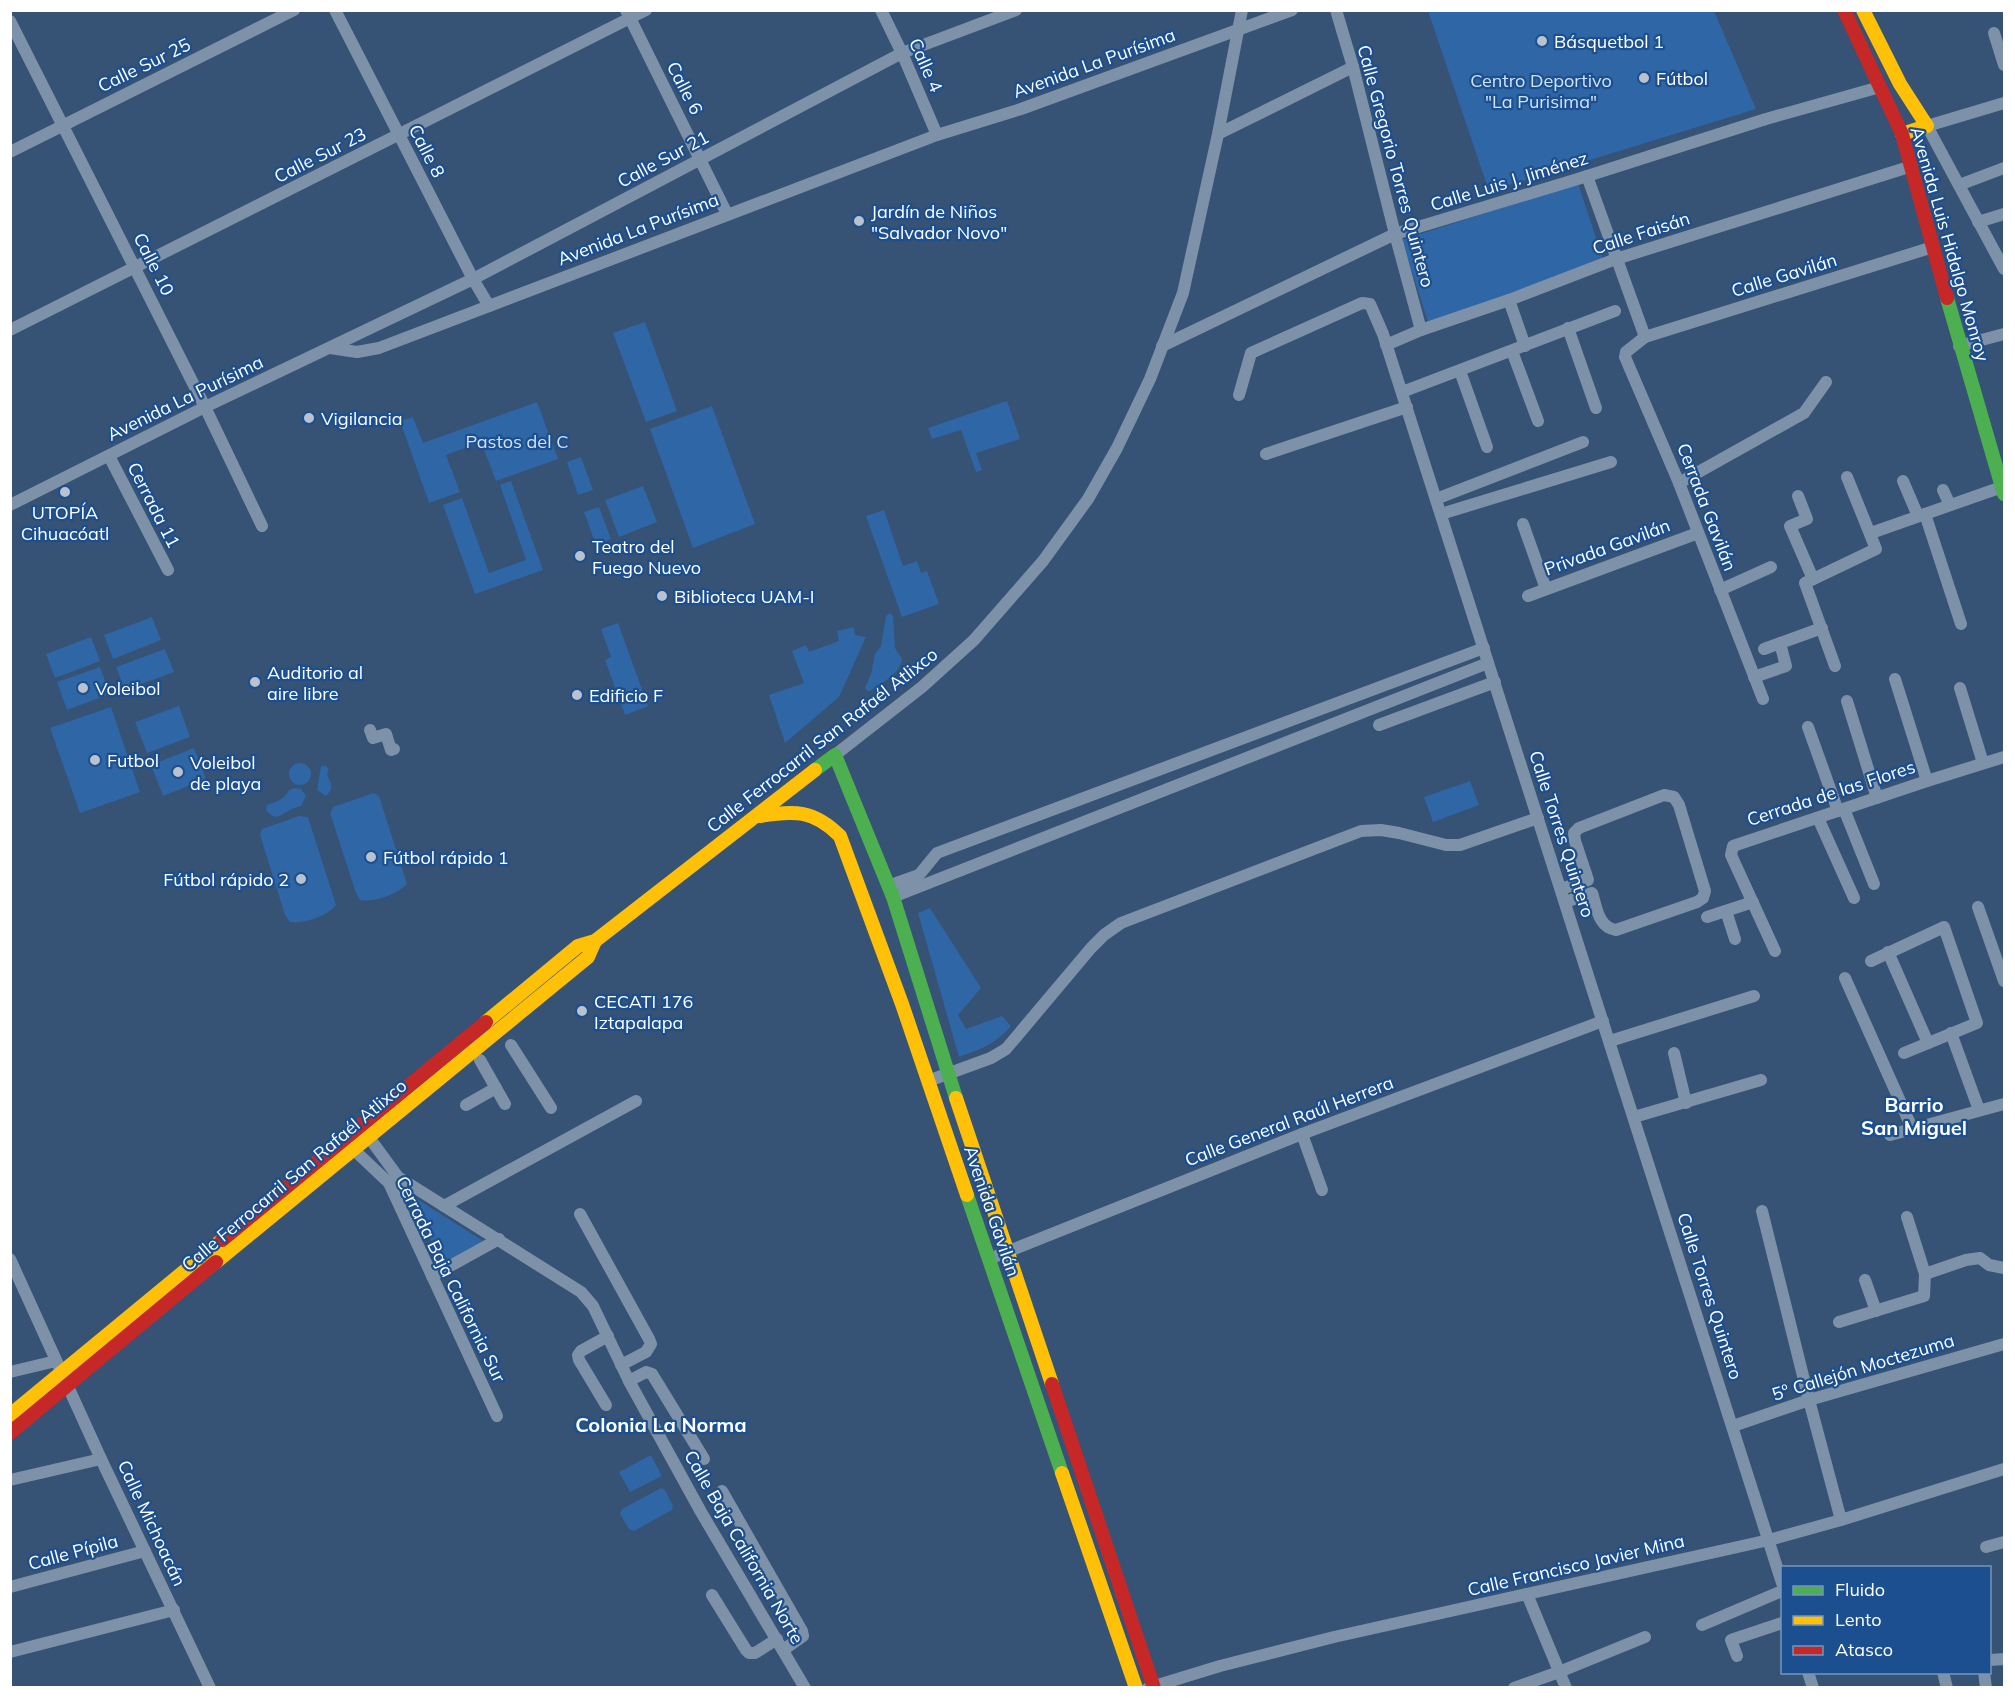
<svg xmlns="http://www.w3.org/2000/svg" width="2015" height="1698" font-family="Mulish,sans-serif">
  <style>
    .green { fill: #2f66a5 }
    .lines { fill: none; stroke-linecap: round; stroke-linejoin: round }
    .street { stroke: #7d92a8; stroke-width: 12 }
    .fast { stroke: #4caf50; stroke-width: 14 }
    .slow { stroke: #ffc107; stroke-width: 14 }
    .jam { stroke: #c62828; stroke-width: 14 }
    .poi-dot { fill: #b9c2ce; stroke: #1b4f8f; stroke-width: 2 }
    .labels { text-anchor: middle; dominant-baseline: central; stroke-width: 4.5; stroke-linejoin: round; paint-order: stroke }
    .poi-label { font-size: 18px; fill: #fff; stroke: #1b4f8f; text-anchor: start }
    .street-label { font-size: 18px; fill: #fff; stroke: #1b4f8f }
    .park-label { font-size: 18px; fill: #cfe3fa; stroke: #1b4f8f }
    .neighbourhood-label { font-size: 20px; font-weight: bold; fill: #fff; stroke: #1b4f8f }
  </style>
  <rect width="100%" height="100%" fill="#365274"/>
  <!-- green -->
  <g class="green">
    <path d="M1428,11H1714L1756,109L1489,191Z"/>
    <path d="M1578,183L1605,265L1428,322L1402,240Z"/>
    <path d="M645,322L677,411L646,422L613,333Z"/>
    <path d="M1007,401L1020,439L976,453L982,470L976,472L961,430L932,439L928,428Z"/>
    <path d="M537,402L558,459L496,481L481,442L446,455L460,492L429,503L400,421L413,417L423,443Z"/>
    <path d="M712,406L755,524L693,548L650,429Z"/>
    <path d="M581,457L593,490L578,495L567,462Z"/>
    <path d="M511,481L543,570L475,594L443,505L462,498L489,573L526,560L500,485Z"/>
    <path d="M643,486L657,522L619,537L605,500Z"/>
    <path d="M599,507L611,539L596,545L584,512Z"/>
    <path d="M884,510L903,566L917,561L921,573L927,571L939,604L902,617L866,516Z"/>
    <path d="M890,613L893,616L895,648L902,659C900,674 882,683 870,691H867L865,688L871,674L875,654L881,646L886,616Z"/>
    <path d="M152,617L161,640L113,659L104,635Z"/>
    <path d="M618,623L648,706L625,715L605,660L611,657L601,629Z"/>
    <path d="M854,627L855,635L866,637L839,697L785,743L769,695L804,683L792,651L806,645L809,652L839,641L837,631Z"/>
    <path d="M91,637L100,661L55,678L46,654Z"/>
    <path d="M165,649L174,672L125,690L116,667Z"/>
    <path d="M100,667L110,694L67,710L57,682Z"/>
    <path d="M179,706L190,737L147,753L135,722Z"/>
    <path d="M111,707L140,792L80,813L50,728Z"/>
    <path d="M194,748L206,779L163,796L151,765Z"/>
    <circle cx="300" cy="774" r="11"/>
    <path d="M321,766H326L329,770L327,774C331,784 335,787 326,796L317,790Z"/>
    <path d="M1470,781L1479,805L1433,822L1424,797Z"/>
    <path d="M295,788L301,789L306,796L301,806C291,808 286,813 277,817L272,816L266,810L267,805C277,801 284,800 289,790Z"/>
    <path d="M374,793L379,796L407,884C398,894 374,903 360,900L356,893L330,813L333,807Z"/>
    <path d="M299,816L308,817L336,905C328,916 303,924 290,922L285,915L260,835L262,829Z"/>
    <path d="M930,908L981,988L958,1015L966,1029L1002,1016L1011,1026C996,1044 981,1049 959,1057L918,913Z"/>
    <path d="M403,1190L483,1241L444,1263Z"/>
    <path d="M651,1455L662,1476L630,1492L619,1472Z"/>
    <path d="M661,1488L665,1490L673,1506L672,1510L634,1531L629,1529L620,1514L622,1509Z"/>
  </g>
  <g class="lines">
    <!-- street -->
    <g class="street">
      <path d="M335,10L473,279L489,306"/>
      <path d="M626,10L727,214"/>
      <path d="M881,10L902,53L937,135"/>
      <path d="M1336,10L1353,67L1395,234L1421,330"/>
      <path d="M10,21L205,407L262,526"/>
      <path d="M1994,33L2004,65"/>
      <path d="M2004,103L1927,126L2004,269"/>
      <path d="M1218,134L1353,67"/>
      <path d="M10,152L294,10"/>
      <path d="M1587,176L1645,337"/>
      <path d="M1959,185L2004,168"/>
      <path d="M1978,222L2004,214"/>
      <path d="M1509,300L1525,346"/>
      <path d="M1568,328L1596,408"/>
      <path d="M10,330L646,10"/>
      <path d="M1386,345L1421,330L1509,300L1616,259L1912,166"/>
      <path d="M1162,346L1395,234L1581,178L1766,119L1880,87"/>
      <path d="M1959,346L2004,334"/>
      <path d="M330,348L357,352L379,348L937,135L1021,109L1292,10"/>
      <path d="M1512,351L1538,421"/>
      <path d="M1460,371L1487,447"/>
      <path d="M1402,392L1615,311"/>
      <path d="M1239,395L1251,353L1362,303L1370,304L1383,334L1782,1583"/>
      <path d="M1266,454L1407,407"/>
      <path d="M109,456L168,570"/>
      <path d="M1903,481L1918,516"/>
      <path d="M1679,483L1804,413L1826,382"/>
      <path d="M1943,490L1950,505"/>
      <path d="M1798,496L1807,519L1790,526L1813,579"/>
      <path d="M1436,499L1583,442"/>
      <path d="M10,505L205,407L473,279L902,53L1016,10"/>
      <path d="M1441,514L1611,462"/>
      <path d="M1925,514L1961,624"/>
      <path d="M1523,524L1546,589"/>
      <path d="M1871,533L2002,487"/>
      <path d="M1720,590L1771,567"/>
      <path d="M1528,596L1698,533"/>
      <path d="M1764,649L1822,628"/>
      <path d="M1835,666L1805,583L1876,549L1847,477"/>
      <path d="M1754,677L1786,666L1780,643"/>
      <path d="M1895,679L1927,781"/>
      <path d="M1960,688L1983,763"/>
      <path d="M1763,699L1679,483L1625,357L1626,352L1645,337L1933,247"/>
      <path d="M1847,701L1877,798"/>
      <path d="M1379,725L1495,682"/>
      <path d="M1808,727L1838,811"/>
      <path d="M370,730L373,738L386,734L391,750L394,749"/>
      <path d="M835,755L922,687L974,640L1043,561L1088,499L1117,448L1150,379L1183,293L1218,134L1242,10"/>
      <path d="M1844,809L1874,884"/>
      <path d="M1818,818L1854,898"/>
      <path d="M888,886L919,875L937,853L1484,648"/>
      <path d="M1561,889L1588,880L1575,841L1574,833L1579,828L1664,795L1674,797L1679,805L1705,891L1703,898L1697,902L1616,930C1598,927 1597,908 1592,893L1565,902"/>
      <path d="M893,897L1488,663"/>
      <path d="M1978,907L2004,981"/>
      <path d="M1726,911L1735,939"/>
      <path d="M1707,917L1753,902"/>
      <path d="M1775,951L1731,855L1733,846L1927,781L2004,757"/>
      <path d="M1888,952L1928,1043"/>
      <path d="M1871,961L1944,927L1977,1023L1904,1053"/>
      <path d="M1845,978L1912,1128"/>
      <path d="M1951,1033L1979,1110"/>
      <path d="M1610,1041L1754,996"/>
      <path d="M511,1045L551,1108"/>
      <path d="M1674,1053L1686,1103"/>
      <path d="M480,1060L505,1104"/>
      <path d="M928,1081L991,1058L1006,1049L1091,948L1104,935L1121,923L1361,831L1381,830L1399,833L1446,845H1460L1538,818"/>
      <path d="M466,1105L496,1088"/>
      <path d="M1634,1117L1761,1080"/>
      <path d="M363,1133L368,1136L398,1177L581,1292L593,1306L629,1381L701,1512L805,1688"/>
      <path d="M1302,1134L1322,1190"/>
      <path d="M1890,1135L2004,1104"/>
      <path d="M346,1146L353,1149L389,1183L497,1416"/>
      <path d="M444,1206L636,1101"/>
      <path d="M1762,1211L1809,1400L1841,1520"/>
      <path d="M580,1214L649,1339L651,1344L646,1352L621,1365"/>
      <path d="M10,1259L101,1459L210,1688"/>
      <path d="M989,1259L1302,1134L1603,1021"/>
      <path d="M1925,1274L1966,1260L1980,1258L1989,1265L2004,1268"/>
      <path d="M432,1276L499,1239"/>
      <path d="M1865,1280L1876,1311"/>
      <path d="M1839,1322L1924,1296L1925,1274L1907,1217"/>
      <path d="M10,1372L56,1361"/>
      <path d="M629,1381L646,1372L652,1374L704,1459"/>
      <path d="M606,1405L579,1360L578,1355L581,1351L608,1336"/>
      <path d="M1733,1426L1809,1400L2004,1344"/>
      <path d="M10,1480L101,1459"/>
      <path d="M722,1491L802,1631L803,1636L783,1650"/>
      <path d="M1986,1547L2004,1542"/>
      <path d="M10,1587L145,1551"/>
      <path d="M1527,1594L1566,1688"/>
      <path d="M712,1595L746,1650L749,1653H755L777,1639"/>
      <path d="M1702,1625L1782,1591"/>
      <path d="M10,1652L174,1610"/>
      <path d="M1737,1656L1731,1640L1782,1623"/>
      <path d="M1990,1660L2004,1659"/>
      <path d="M1808,1672L1813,1688"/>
      <path d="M1943,1672L1947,1688"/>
      <path d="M1984,1672L1986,1688"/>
      <path d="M1148,1688L1220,1666L1334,1637L1769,1540L1841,1520L2004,1469"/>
      <path d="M1514,1688L1559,1672L1645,1637"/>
    </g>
    <!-- fast -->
    <g class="fast">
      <path d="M1947,298L2004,494"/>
      <path d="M815,770L835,755L893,897L956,1098"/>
      <path d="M967,1195L1062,1473"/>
    </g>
    <!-- slow -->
    <g class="slow">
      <path d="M1863,10L1900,84L1927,126L1902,134"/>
      <path d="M760,816C794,810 814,810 840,836L902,1004L967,1195"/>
      <path d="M486,1022L578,946L595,941L815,770"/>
      <path d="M956,1098L1052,1384"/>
      <path d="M216,1262L588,957L595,941"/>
      <path d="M10,1415L222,1240"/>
      <path d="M1062,1473L1136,1688"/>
    </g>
    <!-- jam -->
    <g class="jam">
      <path d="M1844,10L1902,134L1947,298"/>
      <path d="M222,1240L486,1022"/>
      <path d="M1052,1384L1154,1688"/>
      <path d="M10,1433L216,1262"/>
    </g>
  </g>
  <!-- markers -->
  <g class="poi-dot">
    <circle cx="1542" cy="41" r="6"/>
    <circle cx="1644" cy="78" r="6"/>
    <circle cx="859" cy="221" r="6"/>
    <circle cx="309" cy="418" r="6"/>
    <circle cx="65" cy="492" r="6"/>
    <circle cx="580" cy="556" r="6"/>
    <circle cx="662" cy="596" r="6"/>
    <circle cx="255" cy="682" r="6"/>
    <circle cx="83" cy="688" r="6"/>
    <circle cx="577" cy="695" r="6"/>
    <circle cx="95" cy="760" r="6"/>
    <circle cx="178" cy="772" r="6"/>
    <circle cx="371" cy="857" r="6"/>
    <circle cx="301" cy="879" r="6"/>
    <circle cx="582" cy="1011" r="6"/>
  </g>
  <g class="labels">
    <!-- poi labels -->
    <g class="poi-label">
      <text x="1554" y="41">Básquetbol 1</text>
      <text x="1656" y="78">Fútbol</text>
      <text x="871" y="211">Jardín de Niños<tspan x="871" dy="21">"Salvador Novo"</tspan></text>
      <text x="321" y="418">Vigilancia</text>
      <text x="65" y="512" text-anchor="middle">UTOPÍA<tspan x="65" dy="21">Cihuacóatl</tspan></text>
      <text x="592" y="546">Teatro del<tspan x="592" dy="21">Fuego Nuevo</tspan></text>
      <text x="674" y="596">Biblioteca UAM-I</text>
      <text x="267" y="672">Auditorio al<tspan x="267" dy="21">aire libre</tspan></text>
      <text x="95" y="688">Voleibol</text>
      <text x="589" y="695">Edificio F</text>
      <text x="107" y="760">Futbol</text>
      <text x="190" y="762">Voleibol<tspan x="190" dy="21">de playa</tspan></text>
      <text x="383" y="857">Fútbol rápido 1</text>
      <text x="289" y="879" text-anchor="end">Fútbol rápido 2</text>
      <text x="594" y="1001">CECATI 176<tspan x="594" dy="21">Iztapalapa</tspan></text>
    </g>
    <!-- street labels -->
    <g class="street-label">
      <text transform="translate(1094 63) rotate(-20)">Avenida La Purísima</text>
      <text transform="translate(144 65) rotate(-26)">Calle Sur 25</text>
      <text transform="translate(926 65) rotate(66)">Calle 4</text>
      <text transform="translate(685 88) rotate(63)">Calle 6</text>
      <text transform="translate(427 151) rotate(63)">Calle 8</text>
      <text transform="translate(320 155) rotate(-27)">Calle Sur 23</text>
      <text transform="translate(663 159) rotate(-28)">Calle Sur 21</text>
      <text transform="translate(1396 166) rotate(75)">Calle Gregorio Torres Quintero</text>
      <text transform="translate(1509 181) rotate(-17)">Calle Luis J. Jiménez</text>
      <text transform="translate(638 229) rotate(-21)">Avenida La Purísima</text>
      <text transform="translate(1641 233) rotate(-18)">Calle Faisán</text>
      <text transform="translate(1950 244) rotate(74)">Avenida Luis Hidalgo Monroy</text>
      <text transform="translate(154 264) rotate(63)">Calle 10</text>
      <text transform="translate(1784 275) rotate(-17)">Calle Gavilán</text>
      <text transform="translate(185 398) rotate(-26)">Avenida La Purísima</text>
      <text transform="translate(154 505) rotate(63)">Cerrada 11</text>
      <text transform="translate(1707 507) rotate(69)">Cerrada Gavilán</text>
      <text transform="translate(1607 547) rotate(-20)">Privada Gavilán</text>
      <text transform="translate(822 740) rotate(-38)">Calle Ferrocarril San Rafaél Atlixco</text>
      <text transform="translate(1831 793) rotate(-18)">Cerrada de las Flores</text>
      <text transform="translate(1562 834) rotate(72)">Calle Torres Quintero</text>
      <text transform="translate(1289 1121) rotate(-21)">Calle General Raúl Herrera</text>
      <text transform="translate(294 1175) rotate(-40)">Calle Ferrocarril San Rafaél Atlixco</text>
      <text transform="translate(992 1211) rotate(71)">Avenida Gavilán</text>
      <text transform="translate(451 1279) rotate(64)">Cerrada Baja California Sur</text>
      <text transform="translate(1710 1296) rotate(72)">Calle Torres Quintero</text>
      <text transform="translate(1863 1367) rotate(-17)">5º Callejón Moctezuma</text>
      <text transform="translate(152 1523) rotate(65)">Calle Michoacán</text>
      <text transform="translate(744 1547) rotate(60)">Calle Baja California Norte</text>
      <text transform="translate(73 1552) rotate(-15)">Calle Pípila</text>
      <text transform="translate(1576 1565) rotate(-13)">Calle Francisco Javier Mina</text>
    </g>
    <!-- park labels -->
    <g class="park-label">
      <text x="1541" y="80">Centro Deportivo<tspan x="1541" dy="21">"La Purisima"</tspan></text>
      <text x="517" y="441">Pastos del C</text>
    </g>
    <!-- neighbourhood labels -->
    <g class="neighbourhood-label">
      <text x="1914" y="1104">Barrio<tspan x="1914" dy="23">San Miguel</tspan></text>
      <text x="661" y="1424">Colonia La Norma</text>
    </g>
  </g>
  <!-- border -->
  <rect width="2015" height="1698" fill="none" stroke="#ffffff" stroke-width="24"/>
  <!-- legend -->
  <rect x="1781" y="1566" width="210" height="108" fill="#1b4f8f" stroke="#7695bc" stroke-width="1.5"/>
  <rect x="1793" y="1586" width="30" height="9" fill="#4caf50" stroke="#7695bc" stroke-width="1.5"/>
  <text x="1835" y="1596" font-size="18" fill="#ffffff">Fluido</text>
  <rect x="1793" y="1616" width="30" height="9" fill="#ffc107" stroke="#7695bc" stroke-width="1.5"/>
  <text x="1835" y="1626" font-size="18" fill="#ffffff">Lento</text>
  <rect x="1793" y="1646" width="30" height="9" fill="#c62828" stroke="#7695bc" stroke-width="1.5"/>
  <text x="1835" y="1656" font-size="18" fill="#ffffff">Atasco</text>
</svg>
